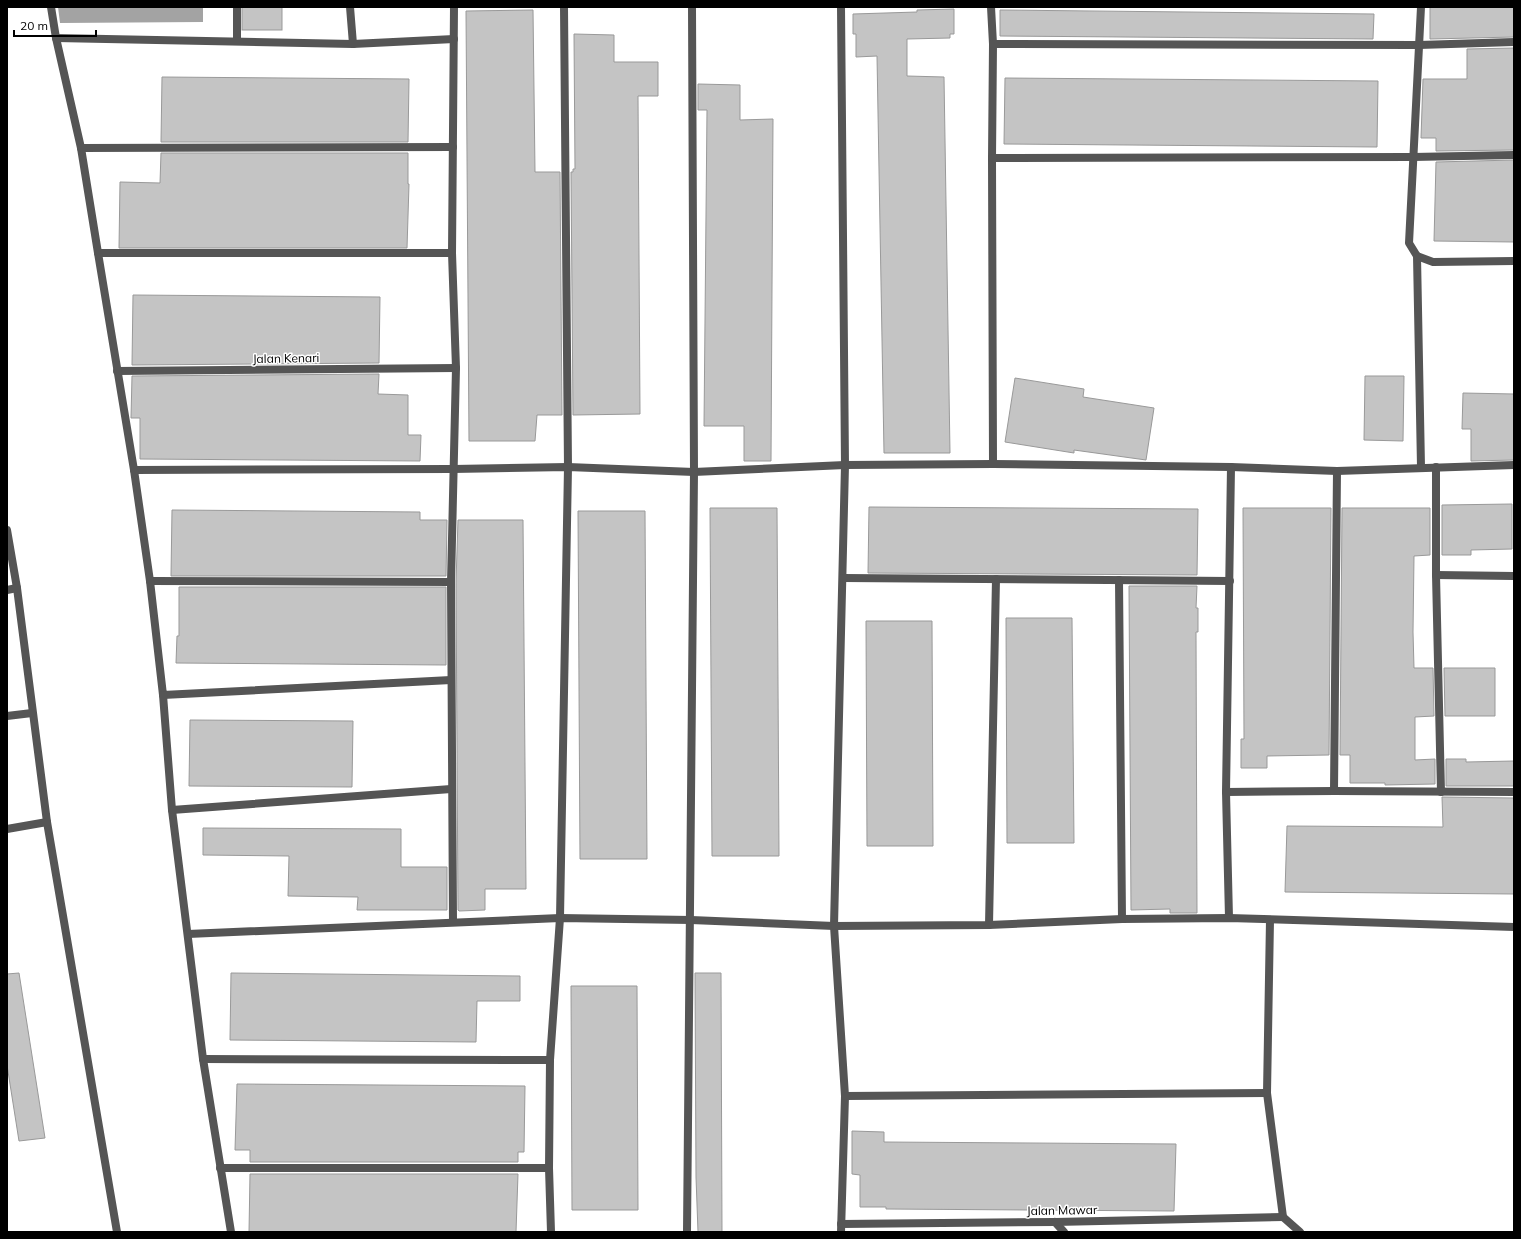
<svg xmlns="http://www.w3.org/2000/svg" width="1521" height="1239" font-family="Mulish,sans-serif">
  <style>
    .water { fill: #a3a3a3 }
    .building { fill: #c4c4c4; stroke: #999 }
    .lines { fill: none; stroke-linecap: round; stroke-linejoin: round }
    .street { stroke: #555; stroke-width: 8 }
    .labels { text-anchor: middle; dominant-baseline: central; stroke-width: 3; stroke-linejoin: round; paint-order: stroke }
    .street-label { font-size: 12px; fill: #000; stroke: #fff }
  </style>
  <rect width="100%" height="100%" fill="#fff"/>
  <!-- water -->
  <path class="water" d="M58,7H203V22L60,23Z"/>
  <!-- building -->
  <g class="building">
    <rect x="242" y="7" width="40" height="23"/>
    <path d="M1430,7H1514V37L1430,39Z"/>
    <path d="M954,9V34H950V38L907,39V76L944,77L950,453H884L877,56L856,57V34H853V14L917,12V10Z"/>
    <path d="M533,10L535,172H560L562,415H537L535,441H469L466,11Z"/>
    <path d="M1000,10L1374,14L1373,39L1000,36Z"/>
    <path d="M574,34L614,35V62H658V96H638L640,414L573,415L571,172H573V169H575Z"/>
    <path d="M1514,48V150L1436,151V138H1421L1423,79H1467V49Z"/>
    <path d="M162,77L409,79L408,142H161Z"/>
    <path d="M1005,78L1378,81L1377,147L1004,144Z"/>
    <path d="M698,84L740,85V120L773,119L771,461H744V426H704L707,110H698Z"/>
    <path d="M161,153H408V184H409L407,248H119L120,182L160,183Z"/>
    <path d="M1514,160V242L1434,241L1436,162Z"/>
    <path d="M133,295L380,297L379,363L132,365Z"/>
    <path d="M379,374L378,394L408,395V435H421L420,461L140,459V418H131L132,376Z"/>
    <path d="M1365,376H1404L1403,441L1364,440Z"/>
    <path d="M1015,378L1084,389L1083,397L1154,408L1146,460L1074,450V453L1005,442Z"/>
    <path d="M1463,393L1514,394V460L1471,461V429H1462Z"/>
    <path d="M1512,504V549L1471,550V555H1442V505Z"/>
    <path d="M869,507L1198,509L1197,575L868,573Z"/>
    <path d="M710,508H777L779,856H712Z"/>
    <path d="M1243,508H1331L1329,755L1267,756V768H1241V739H1244Z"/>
    <path d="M1342,508H1430V555L1414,556L1413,632L1414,668H1433L1434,716L1415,717V760L1435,759V784L1385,785V783H1350V755H1340Z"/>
    <path d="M172,510L420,512V520H447L446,576H171Z"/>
    <path d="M578,511H645L647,859H580Z"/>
    <path d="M458,520H523L526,889H485V910L459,911L458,910L456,582Z"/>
    <path d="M1129,586H1197L1196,608H1198V632H1196L1197,913H1170V909L1131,910Z"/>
    <path d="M179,587H446V665L176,663L177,636H179Z"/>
    <path d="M1006,618H1072L1074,843H1007Z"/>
    <path d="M866,621H932L933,846H867Z"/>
    <path d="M1444,668H1495V716H1445Z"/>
    <path d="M190,720L353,721L352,787L189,786Z"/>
    <path d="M1446,759H1466V762L1514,761V786H1446Z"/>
    <path d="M1442,797L1514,798V894L1285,892L1287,826L1443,827Z"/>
    <path d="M203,828L401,829V867H447V910H357L358,897L288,896L289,856L203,855Z"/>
    <path d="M19,973L45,1138L19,1141L7,1065V974Z"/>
    <path d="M231,973L520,976V1001H477L476,1042L230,1040Z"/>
    <path d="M695,973H721L722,1232H698L696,1177Z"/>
    <path d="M571,986H637L638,1210H572Z"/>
    <path d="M237,1084L525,1086L524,1152H518V1162H250V1150H235Z"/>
    <path d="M852,1131L884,1132V1142L1176,1144L1174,1211L886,1209V1207H860V1175L852,1174Z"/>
    <path d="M250,1174H518L516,1232H249Z"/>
  </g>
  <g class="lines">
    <!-- street -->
    <g class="street">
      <path d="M51,7L56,38L81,148L98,253"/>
      <path d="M237,7V41"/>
      <path d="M350,7L353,44"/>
      <path d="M841,7L845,465L834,926L845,1096L841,1232"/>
      <path d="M991,7L993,44L992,158L993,464"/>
      <path d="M1421,7L1409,243L1417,256L1433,262L1514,261"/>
      <path d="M56,38L353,44L454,39"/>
      <path d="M993,44L1419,45L1514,42"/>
      <path d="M81,148L453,147"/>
      <path d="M992,158L1413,157L1514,155"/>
      <path d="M1417,256L1421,467"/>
      <path d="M117,371L456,368"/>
      <path d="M1436,467V575L1441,792"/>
      <path d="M134,470L453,469L568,467L694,472L845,465L993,464L1231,467L1337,471L1514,465"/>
      <path d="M7,530L17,588L47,822L117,1232"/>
      <path d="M1436,575L1514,576"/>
      <path d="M843,578L1230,581"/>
      <path d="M1119,580L1122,919"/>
      <path d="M150,581L451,582"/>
      <path d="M7,590L17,588"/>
      <path d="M451,680L163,695L150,581L134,470L98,253H452"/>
      <path d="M163,695L172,810L203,1059L231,1232"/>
      <path d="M7,716L32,713"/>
      <path d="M1334,791L1337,471"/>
      <path d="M1226,792L1334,791L1514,792"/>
      <path d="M172,810L451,789"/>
      <path d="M7,829L47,822"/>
      <path d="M1229,918L1226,792L1231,467"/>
      <path d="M1270,920L1267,1093L1283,1217L1300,1232"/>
      <path d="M453,922L451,582L456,368L452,253L454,7"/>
      <path d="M989,925L996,579"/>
      <path d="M188,934L560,918L691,920L834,926L989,925L1122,919L1229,918L1514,927"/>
      <path d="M203,1059L550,1060"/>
      <path d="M845,1096L1267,1093"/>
      <path d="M220,1168H549"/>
      <path d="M1055,1222L1064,1232"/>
      <path d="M841,1224L1055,1222L1283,1217"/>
      <path d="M551,1232L549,1168L550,1060L560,918L568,467L564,7"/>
      <path d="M687,1232L694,472L692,7"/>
    </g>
  </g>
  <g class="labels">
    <!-- street labels -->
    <g class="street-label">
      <text transform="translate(286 358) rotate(-1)">Jalan Kenari</text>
      <text transform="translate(1062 1210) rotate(-1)">Jalan Mawar</text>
    </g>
  </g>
  <!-- border -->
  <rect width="1521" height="1239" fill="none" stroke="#000000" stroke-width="16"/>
  <!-- scale -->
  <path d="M14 30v6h82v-6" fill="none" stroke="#000000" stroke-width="2"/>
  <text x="20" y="30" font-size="12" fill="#000000" stroke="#ffffff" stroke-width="3" paint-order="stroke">20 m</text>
</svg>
